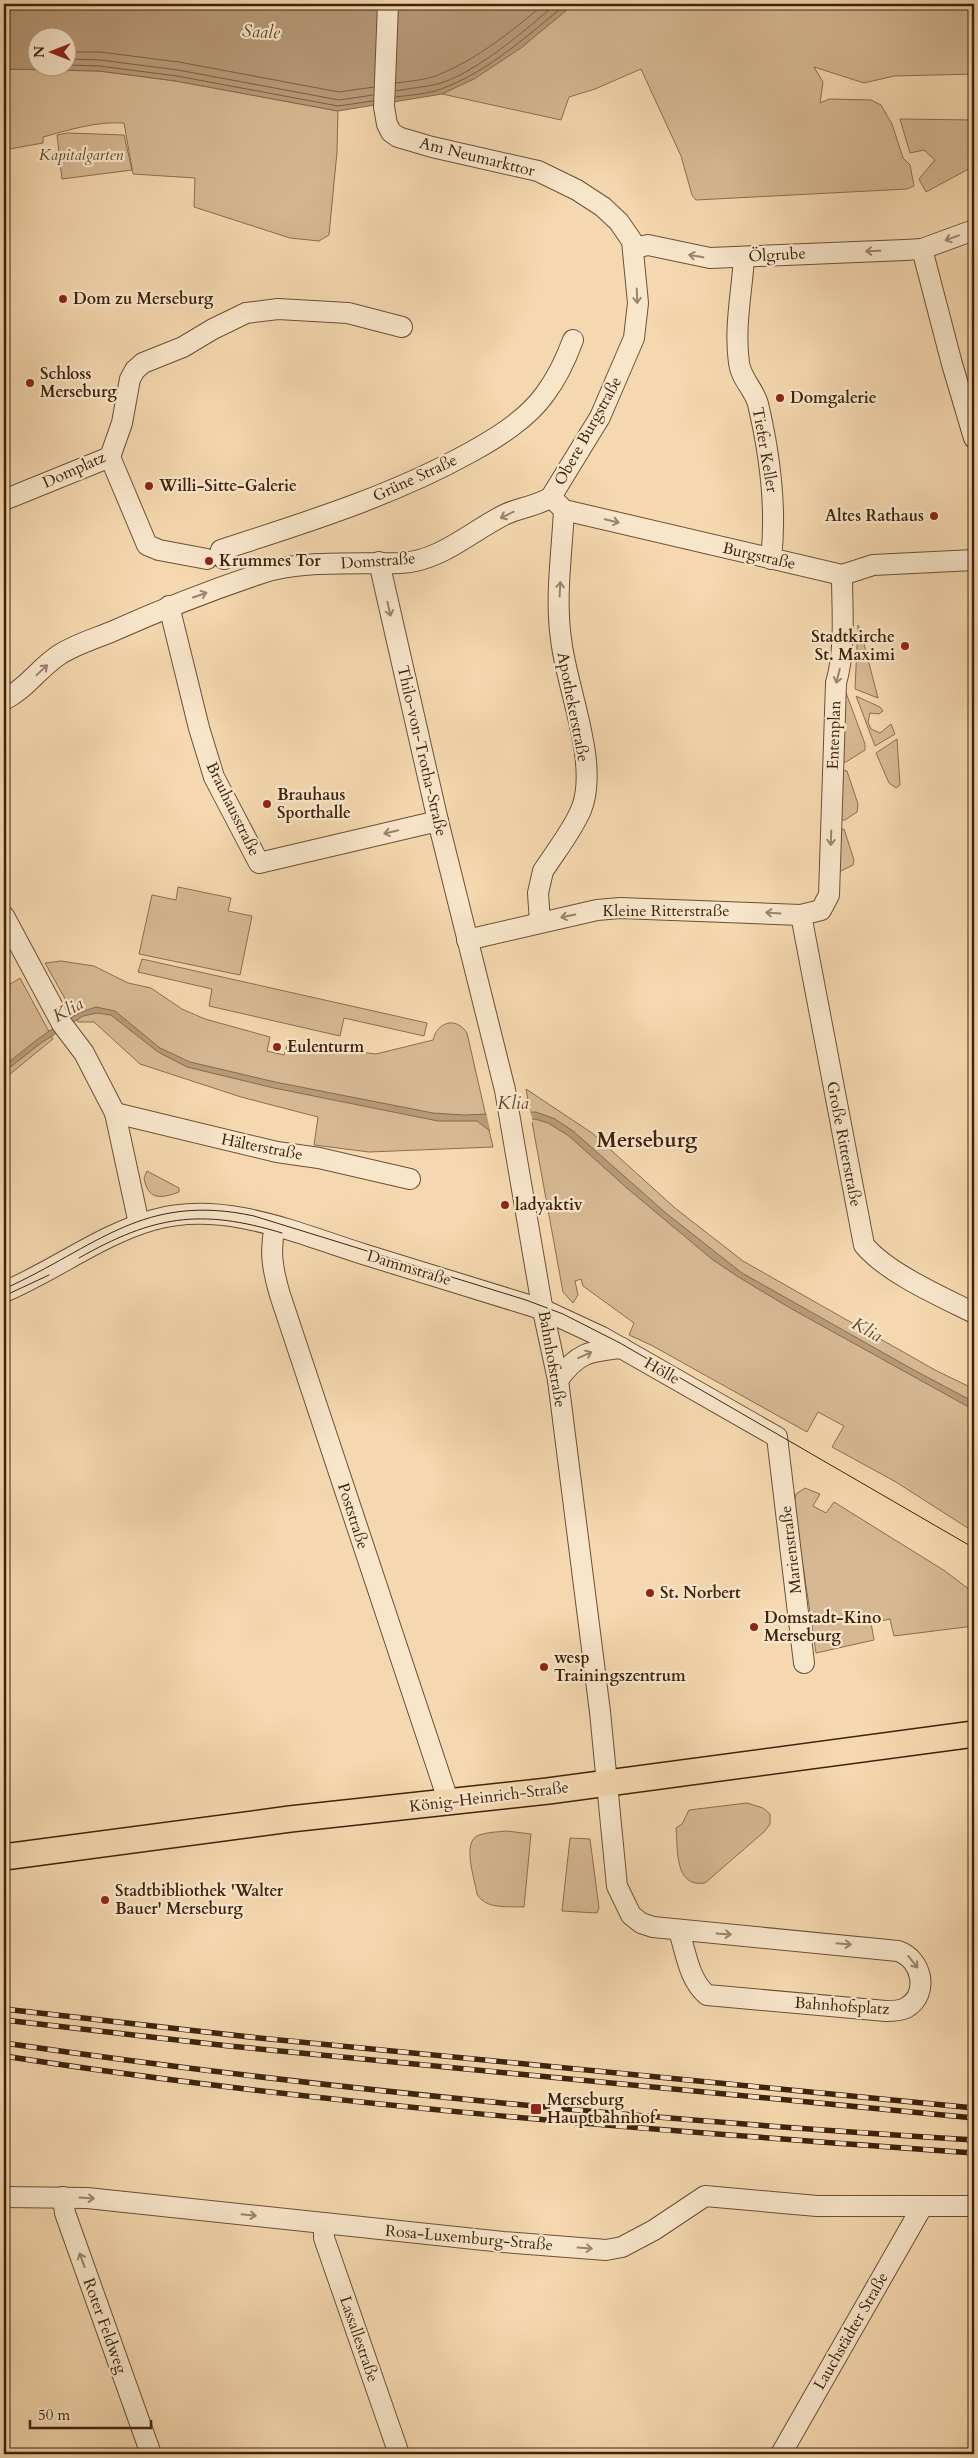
<svg xmlns="http://www.w3.org/2000/svg" width="978" height="2458" font-family="Cardo,serif">
  <style>
    .green { fill: #d6b993; stroke: #8a6e50 }
    .water { fill: #b79a78; stroke: #876a4d; fill-rule: evenodd }
    .pier { fill: #f5d8af }
    .lines { fill: none; stroke-linecap: round; stroke-linejoin: round }
    .shore { stroke: #7a5e42; stroke-width: 1 }
    .minor-casing { stroke: #6c5035; stroke-width: 22 }
    .major-casing { stroke: #3e220c; stroke-width: 28 }
    .minor { stroke: #f8e6cb; stroke-width: 20 }
    .major { stroke: #f5d8af; stroke-width: 25 }
    .tram { stroke: #3e220c; stroke-width: 1 }
    .rail-casing { stroke: #3e220c; stroke-width: 5.5 }
    .rail { stroke: #f8e6cb; stroke-width: 4; stroke-dasharray: 11; stroke-linecap: butt }
    .oneway { stroke: #9b846c }
    .poi-dot { fill: #8f2418; stroke: #f8e6cb; stroke-width: 2 }
    .labels { text-anchor: middle; dominant-baseline: central; stroke-width: 4.5; stroke-linejoin: round; paint-order: stroke }
    .park-label { font-size: 16px; font-style: italic; fill: #64482e; stroke: #f8e6cb }
    .street-label { font-size: 16px; fill: #3e220c; stroke: #f8e6cb }
    .poi-label { font-size: 16px; font-weight: bold; fill: #3e220c; stroke: #f8e6cb; text-anchor: start }
    .water-label { font-size: 18px; font-style: italic; fill: #62462c; stroke: #f8e6cb }
    .district-label { font-size: 21px; font-weight: bold; fill: #3e220c; stroke: #f8e6cb }
  </style>
  <rect width="100%" height="100%" fill="#f5d8af"/>
  <filter id="stains"><feTurbulence type="fractalNoise" baseFrequency=".004" numOctaves="4"/><feColorMatrix values="0 0 0 0 .2 0 0 0 0 .09 0 0 0 0 .02 0 0 0 .5 -.17"/></filter>
  <radialGradient id="worn" r=".72"><stop offset=".6" stop-color="#630" stop-opacity="0"/><stop offset="1" stop-color="#630" stop-opacity=".3"/></radialGradient>
  <!-- green -->
  <g class="green">
    <path d="M574,4H974V74L894,76L864,83L814,67L823,82L820,103L829,99L871,100L881,105L892,124L903,158L910,165L914,186L907,189L696,200L692,195L681,156L641,69L595,89L569,97L561,120L442,94C491,70 532,39 574,4Z"/>
    <path d="M4,69L99,71L176,81L338,111L337,152L329,235L319,241L290,238L194,207L195,178L133,174L124,123C97,121 69,130 43,137V143L4,150Z"/>
    <path d="M900,119L974,120V166L926,192L919,179L935,160L924,150L910,153Z"/>
    <path d="M67,133L124,135L132,170L62,179L57,135Z"/>
    <path d="M858,625L861,632L878,698L855,689Z"/>
    <path d="M845,690L865,744V750L846,762H841Z"/>
    <path d="M856,696L880,707L883,711L879,714L870,713L868,722L871,729L880,733L891,724L895,734L875,746Z"/>
    <path d="M897,739L900,785L896,788L889,783L876,753Z"/>
    <path d="M841,770L847,771L858,804L857,812L845,820H840Z"/>
    <path d="M844,829L854,860L853,865L839,872L840,830Z"/>
    <path d="M178,887L231,898L228,911L252,916L240,975L139,954L152,895L176,900Z"/>
    <path d="M142,959L427,1023L424,1036L344,1018L340,1036L209,1006L212,989L138,972Z"/>
    <path d="M61,961L94,966L128,983L151,988L182,1009L205,1019L270,1037L267,1051L284,1055L288,1043L376,1054L433,1040C437,1022 456,1016 467,1033L493,1147L369,1152L314,1145L318,1117L241,1097L140,1064L94,1022H78L45,963Z"/>
    <path d="M20,978L53,1039L4,1079V988Z"/>
    <path d="M526,1089L592,1133L675,1208L743,1261L935,1370L974,1389V1532L896,1482L832,1447L844,1426L818,1412L807,1432L651,1345L629,1335L634,1323L583,1286L581,1279L575,1281L578,1295L573,1303L563,1292Z"/>
    <path d="M147,1171L179,1188V1192C160,1199 148,1200 144,1178Z"/>
    <path d="M805,1488L820,1494L813,1506L826,1513L834,1502L945,1571L974,1593V1626L894,1636L890,1619L871,1623L874,1640L816,1653L794,1505L796,1494Z"/>
    <path d="M747,1803L763,1808L770,1814V1824L765,1831L705,1883C674,1888 678,1849 676,1828L682,1824L689,1810Z"/>
    <path d="M507,1831L531,1834L524,1907C508,1906 486,1910 477,1894C475,1880 461,1841 479,1835C488,1832 498,1832 507,1831Z"/>
    <path d="M570,1838L590,1839L599,1908L597,1913L562,1911Z"/>
  </g>
  <!-- water -->
  <g class="water">
    <path d="M4,4H574L521,48L474,79L442,94L338,111L176,81L99,71L4,69ZM38,38H68V68H38Z"/>
    <path d="M96,1007L115,1011L160,1048L190,1062L275,1082L433,1113L464,1115L536,1112L555,1119L573,1131L667,1214L742,1273L912,1369L974,1402V1410L790,1308L740,1278L713,1260L628,1189L569,1136L548,1123L535,1119L490,1131L477,1121H438L274,1088L187,1067L158,1052L111,1015L97,1013L83,1016L41,1043L4,1072V1066C32,1044 62,1017 96,1007Z"/>
  </g>
  <!-- pier -->
  <path class="pier" d="M530,1110L533,1122L491,1134L486,1112Z"/>
  <g class="lines">
    <!-- shore -->
    <g class="shore">
      <path d="M68,52H100L179,62L339,92L374,87"/>
      <path d="M68,59L100,60L178,70L339,100L373,95"/>
      <path d="M68,65L99,66L177,76L338,106L373,101"/>
      <path d="M396,83C410,81 426,80 438,75C478,59 512,31 544,4"/>
      <path d="M396,91C410,88 425,87 438,84C478,72 525,30 556,4"/>
      <path d="M396,97C410,95 428,94 441,89C488,72 528,35 566,4"/>
    </g>
    <defs>
      <g id="minor">
        <path d="M634,248L648,245L710,258L905,250L922,249L974,230"/>
        <path d="M922,249L952,364L974,438"/>
        <path d="M744,257C742,292 734,327 739,363C741,379 754,389 758,404C770,455 777,507 771,559"/>
        <path d="M110,457L147,545L159,550L207,559"/>
        <path d="M551,497L564,510L842,575L873,565L974,560"/>
        <path d="M4,500L110,457L122,423L130,379L135,370L143,363L183,347L213,329L246,313L278,309L348,313L402,327"/>
        <path d="M224,559L221,550C307,522 392,496 471,452C498,437 527,419 545,394C557,378 566,359 573,340"/>
        <path d="M379,562L438,821L505,1090L542,1306L558,1380L600,1712L617,1886L631,1915L641,1923L653,1927L898,1951C922,1959 930,1994 906,2008C900,2011 893,2011 886,2011L707,1995C689,1980 686,1953 679,1931"/>
        <path d="M169,606L199,728L214,777L259,863L438,821"/>
        <path d="M4,700C26,689 39,668 59,655C74,645 94,639 111,632C160,610 211,590 262,573C300,560 360,564 401,563C441,561 471,531 506,514C521,507 538,506 551,497L600,417L634,338L638,303L632,241L619,222L603,207L577,190L538,171L432,147L398,137L391,132L387,124L384,107L388,4"/>
        <path d="M801,915L864,1245C887,1273 942,1297 974,1313"/>
        <path d="M4,916L62,1024L84,1053L115,1113L139,1224"/>
        <path d="M540,922L538,893L543,871C556,851 572,831 581,810C600,764 566,687 561,639C555,597 562,552 564,510"/>
        <path d="M467,940L597,910L620,908L801,915L821,910L829,895L836,683C846,648 842,610 842,575"/>
        <path d="M115,1113L277,1152L319,1158L410,1179"/>
        <path d="M275,1227C269,1251 273,1271 280,1295L449,1803"/>
        <path d="M4,1292C54,1271 100,1235 153,1220C223,1200 297,1233 363,1254C417,1271 471,1287 525,1304L544,1310L602,1337L777,1437L804,1663"/>
        <path d="M558,1380C577,1353 589,1351 622,1348"/>
        <path d="M4,2197L87,2198L503,2242L606,2250L622,2247L654,2230L705,2196L817,2206H974"/>
        <path d="M63,2197L65,2213L151,2454"/>
        <path d="M324,2223V2238L399,2454"/>
        <path d="M781,2454L922,2207"/>
      </g>
      <path id="major" d="M4,1857L290,1819L548,1791L974,1734"/>
    </defs>
    <!-- minor casing -->
    <use href="#minor" class="minor-casing"/>
    <!-- major casing -->
    <use href="#major" class="major-casing"/>
    <!-- minor -->
    <use href="#minor" class="minor"/>
    <!-- major -->
    <use href="#major" class="major"/>
    <!-- tram -->
    <g class="tram">
      <path d="M79,1258C153,1216 200,1208 282,1233"/>
      <path d="M4,1289C97,1247 143,1192 254,1216L526,1300L563,1314L620,1343L974,1548"/>
      <path d="M4,1296L49,1275"/>
    </g>
    <defs>
      <g id="rail">
        <path d="M4,2009L250,2037L974,2108"/>
        <path d="M4,2020L229,2046L974,2118"/>
        <path d="M4,2043C326,2090 649,2120 974,2140"/>
        <path d="M4,2056C325,2106 650,2130 974,2153"/>
      </g>
    </defs>
    <!-- rail casing -->
    <use href="#rail" class="rail-casing"/>
    <!-- rail -->
    <use href="#rail" class="rail"/>
  </g>
  <!-- one-way arrows -->
  <defs><path id="oneway-shaft" d="M-6 0H5M1.5-3L5.5 0L1.5 3" fill="none" stroke-width="1.6" stroke-linecap="round" stroke-linejoin="round" transform="scale(1.25)"/></defs>
  <g class="oneway">
    <use href="#oneway-shaft" transform="translate(952 238) rotate(160)"/>
    <use href="#oneway-shaft" transform="translate(873 251) rotate(178)"/>
    <use href="#oneway-shaft" transform="translate(696 256) rotate(-170)"/>
    <use href="#oneway-shaft" transform="translate(637 296) rotate(88)"/>
    <use href="#oneway-shaft" transform="translate(507 515) rotate(154)"/>
    <use href="#oneway-shaft" transform="translate(612 521) rotate(13)"/>
    <use href="#oneway-shaft" transform="translate(560 589) rotate(-87)"/>
    <use href="#oneway-shaft" transform="translate(200 595) rotate(-19)"/>
    <use href="#oneway-shaft" transform="translate(389 609) rotate(77)"/>
    <use href="#oneway-shaft" transform="translate(42 670) rotate(-43)"/>
    <use href="#oneway-shaft" transform="translate(838 676) rotate(104)"/>
    <use href="#oneway-shaft" transform="translate(391 832) rotate(167)"/>
    <use href="#oneway-shaft" transform="translate(831 838) rotate(92)"/>
    <use href="#oneway-shaft" transform="translate(773 913) rotate(-176)"/>
    <use href="#oneway-shaft" transform="translate(568 916) rotate(168)"/>
    <use href="#oneway-shaft" transform="translate(585 1355) rotate(-24)"/>
    <use href="#oneway-shaft" transform="translate(724 1934) rotate(4)"/>
    <use href="#oneway-shaft" transform="translate(844 1944) rotate(5)"/>
    <use href="#oneway-shaft" transform="translate(913 1962) rotate(52)"/>
    <use href="#oneway-shaft" transform="translate(87 2198) rotate(4)"/>
    <use href="#oneway-shaft" transform="translate(249 2215) rotate(6)"/>
    <use href="#oneway-shaft" transform="translate(585 2248) rotate(4)"/>
    <use href="#oneway-shaft" transform="translate(82 2260) rotate(-110)"/>
  </g>
  <!-- markers -->
  <g class="poi-dot">
    <circle cx="63" cy="299" r="5"/>
    <circle cx="30" cy="383" r="5"/>
    <circle cx="780" cy="398" r="5"/>
    <circle cx="149" cy="486" r="5"/>
    <circle cx="934" cy="516" r="5"/>
    <circle cx="209" cy="561" r="5"/>
    <circle cx="905" cy="646" r="5"/>
    <circle cx="267" cy="804" r="5"/>
    <circle cx="277" cy="1047" r="5"/>
    <circle cx="505" cy="1205" r="5"/>
    <circle cx="650" cy="1593" r="5"/>
    <circle cx="754" cy="1627" r="5"/>
    <circle cx="544" cy="1667" r="5"/>
    <circle cx="105" cy="1900" r="5"/>
    <rect x="530" y="2103" width="12" height="12" rx="2.5"/>
  </g>
  <g class="labels">
    <!-- park labels -->
    <g class="park-label">
      <text x="81" y="155">Kapitalgarten</text>
    </g>
    <!-- street labels -->
    <g class="street-label">
      <text transform="translate(477 157) rotate(14)">Am Neumarkttor</text>
      <text transform="translate(777 255) rotate(-3)">Ölgrube</text>
      <text transform="translate(588 431) rotate(-61)">Obere Burgstraße</text>
      <text transform="translate(765 450) rotate(80)">Tiefer Keller</text>
      <text transform="translate(74 470) rotate(-24)">Domplatz</text>
      <text transform="translate(415 478) rotate(-25)">Grüne Straße</text>
      <text transform="translate(759 556) rotate(13)">Burgstraße</text>
      <text transform="translate(378 561) rotate(-4)">Domstraße</text>
      <text transform="translate(573 707) rotate(79)">Apothekerstraße</text>
      <text transform="translate(834 735) rotate(-88)">Entenplan</text>
      <text transform="translate(422 751) rotate(77)">Thilo-von-Trotha-Straße</text>
      <text transform="translate(233 809) rotate(64)">Brauhausstraße</text>
      <text x="666" y="911">Kleine Ritterstraße</text>
      <text transform="translate(844 1144) rotate(79)">Große Ritterstraße</text>
      <text transform="translate(262 1147) rotate(11)">Hälterstraße</text>
      <text transform="translate(409 1268) rotate(17)">Dammstraße</text>
      <text transform="translate(552 1359) rotate(80)">Bahnhofstraße</text>
      <text transform="translate(662 1371) rotate(30)">Hölle</text>
      <text transform="translate(353 1516) rotate(72)">Poststraße</text>
      <text transform="translate(791 1550) rotate(-97)">Marienstraße</text>
      <text transform="translate(489 1797) rotate(-7)">König-Heinrich-Straße</text>
      <text transform="translate(842 2006) rotate(4)">Bahnhofsplatz</text>
      <text transform="translate(469 2238) rotate(5)">Rosa-Luxemburg-Straße</text>
      <text transform="translate(105 2326) rotate(70)">Roter Feldweg</text>
      <text transform="translate(851 2331) rotate(-60)">Lauchstädter Straße</text>
      <text transform="translate(359 2339) rotate(71)">Lassallestraße</text>
    </g>
    <!-- poi labels -->
    <g class="poi-label">
      <text x="73" y="299">Dom zu Merseburg</text>
      <text x="40" y="374">Schloss<tspan x="40" dy="18">Merseburg</tspan></text>
      <text x="790" y="398">Domgalerie</text>
      <text x="159" y="486">Willi-Sitte-Galerie</text>
      <text x="924" y="516" text-anchor="end">Altes Rathaus</text>
      <text x="219" y="561">Krummes Tor</text>
      <text x="895" y="637" text-anchor="end">Stadtkirche<tspan x="895" dy="18">St. Maximi</tspan></text>
      <text x="277" y="795">Brauhaus<tspan x="277" dy="18">Sporthalle</tspan></text>
      <text x="287" y="1047">Eulenturm</text>
      <text x="515" y="1205">ladyaktiv</text>
      <text x="660" y="1593">St. Norbert</text>
      <text x="764" y="1618">Domstadt-Kino<tspan x="764" dy="18">Merseburg</tspan></text>
      <text x="554" y="1658">wesp<tspan x="554" dy="18">Trainingszentrum</tspan></text>
      <text x="115" y="1891">Stadtbibliothek 'Walter<tspan x="115" dy="18">Bauer' Merseburg</tspan></text>
      <text x="547" y="2100">Merseburg<tspan x="547" dy="18">Hauptbahnhof</tspan></text>
    </g>
    <!-- water labels -->
    <g class="water-label">
      <text transform="translate(261 32) rotate(3)">Saale</text>
      <text transform="translate(68 1010) rotate(-29)">Klia</text>
      <text x="513" y="1103">Klia</text>
      <text transform="translate(867 1330) rotate(29)">Klia</text>
    </g>
    <!-- district labels -->
    <g class="district-label">
      <text x="647" y="1140">Merseburg</text>
    </g>
  </g>
  <!-- margin -->
  <rect width="978" height="2458" fill="none" stroke="#f5d8af" stroke-width="20"/>
  <rect x="5" y="5" width="968" height="2448" fill="none" stroke="#3e220c" stroke-width="2.5"/>
  <rect x="10" y="10" width="958" height="2438" fill="none" stroke="#3e220c"/>
  <!-- north arrow -->
  <g transform="translate(52 52) rotate(270)"><circle r="24" fill="#f8e6cb" stroke="#ae987f"/>
  <path d="M0-4L9 19L0 12L-9 19Z" fill="#8f2418"/>
  <text y="-8" font-size="14" font-weight="bold" text-anchor="middle" fill="#3e220c">N</text>
  </g>
  <!-- scale -->
  <path d="M30 2420v8h121v-8" fill="none" stroke="#3e220c" stroke-width="2.5"/>
  <text x="38" y="2420" font-size="15" fill="#3e220c" stroke="#f8e6cb" stroke-width="4" paint-order="stroke">50 m</text>
  <rect width="100%" height="100%" filter="url(#stains)"/>
  <rect width="100%" height="100%" fill="url(#worn)"/>
</svg>
